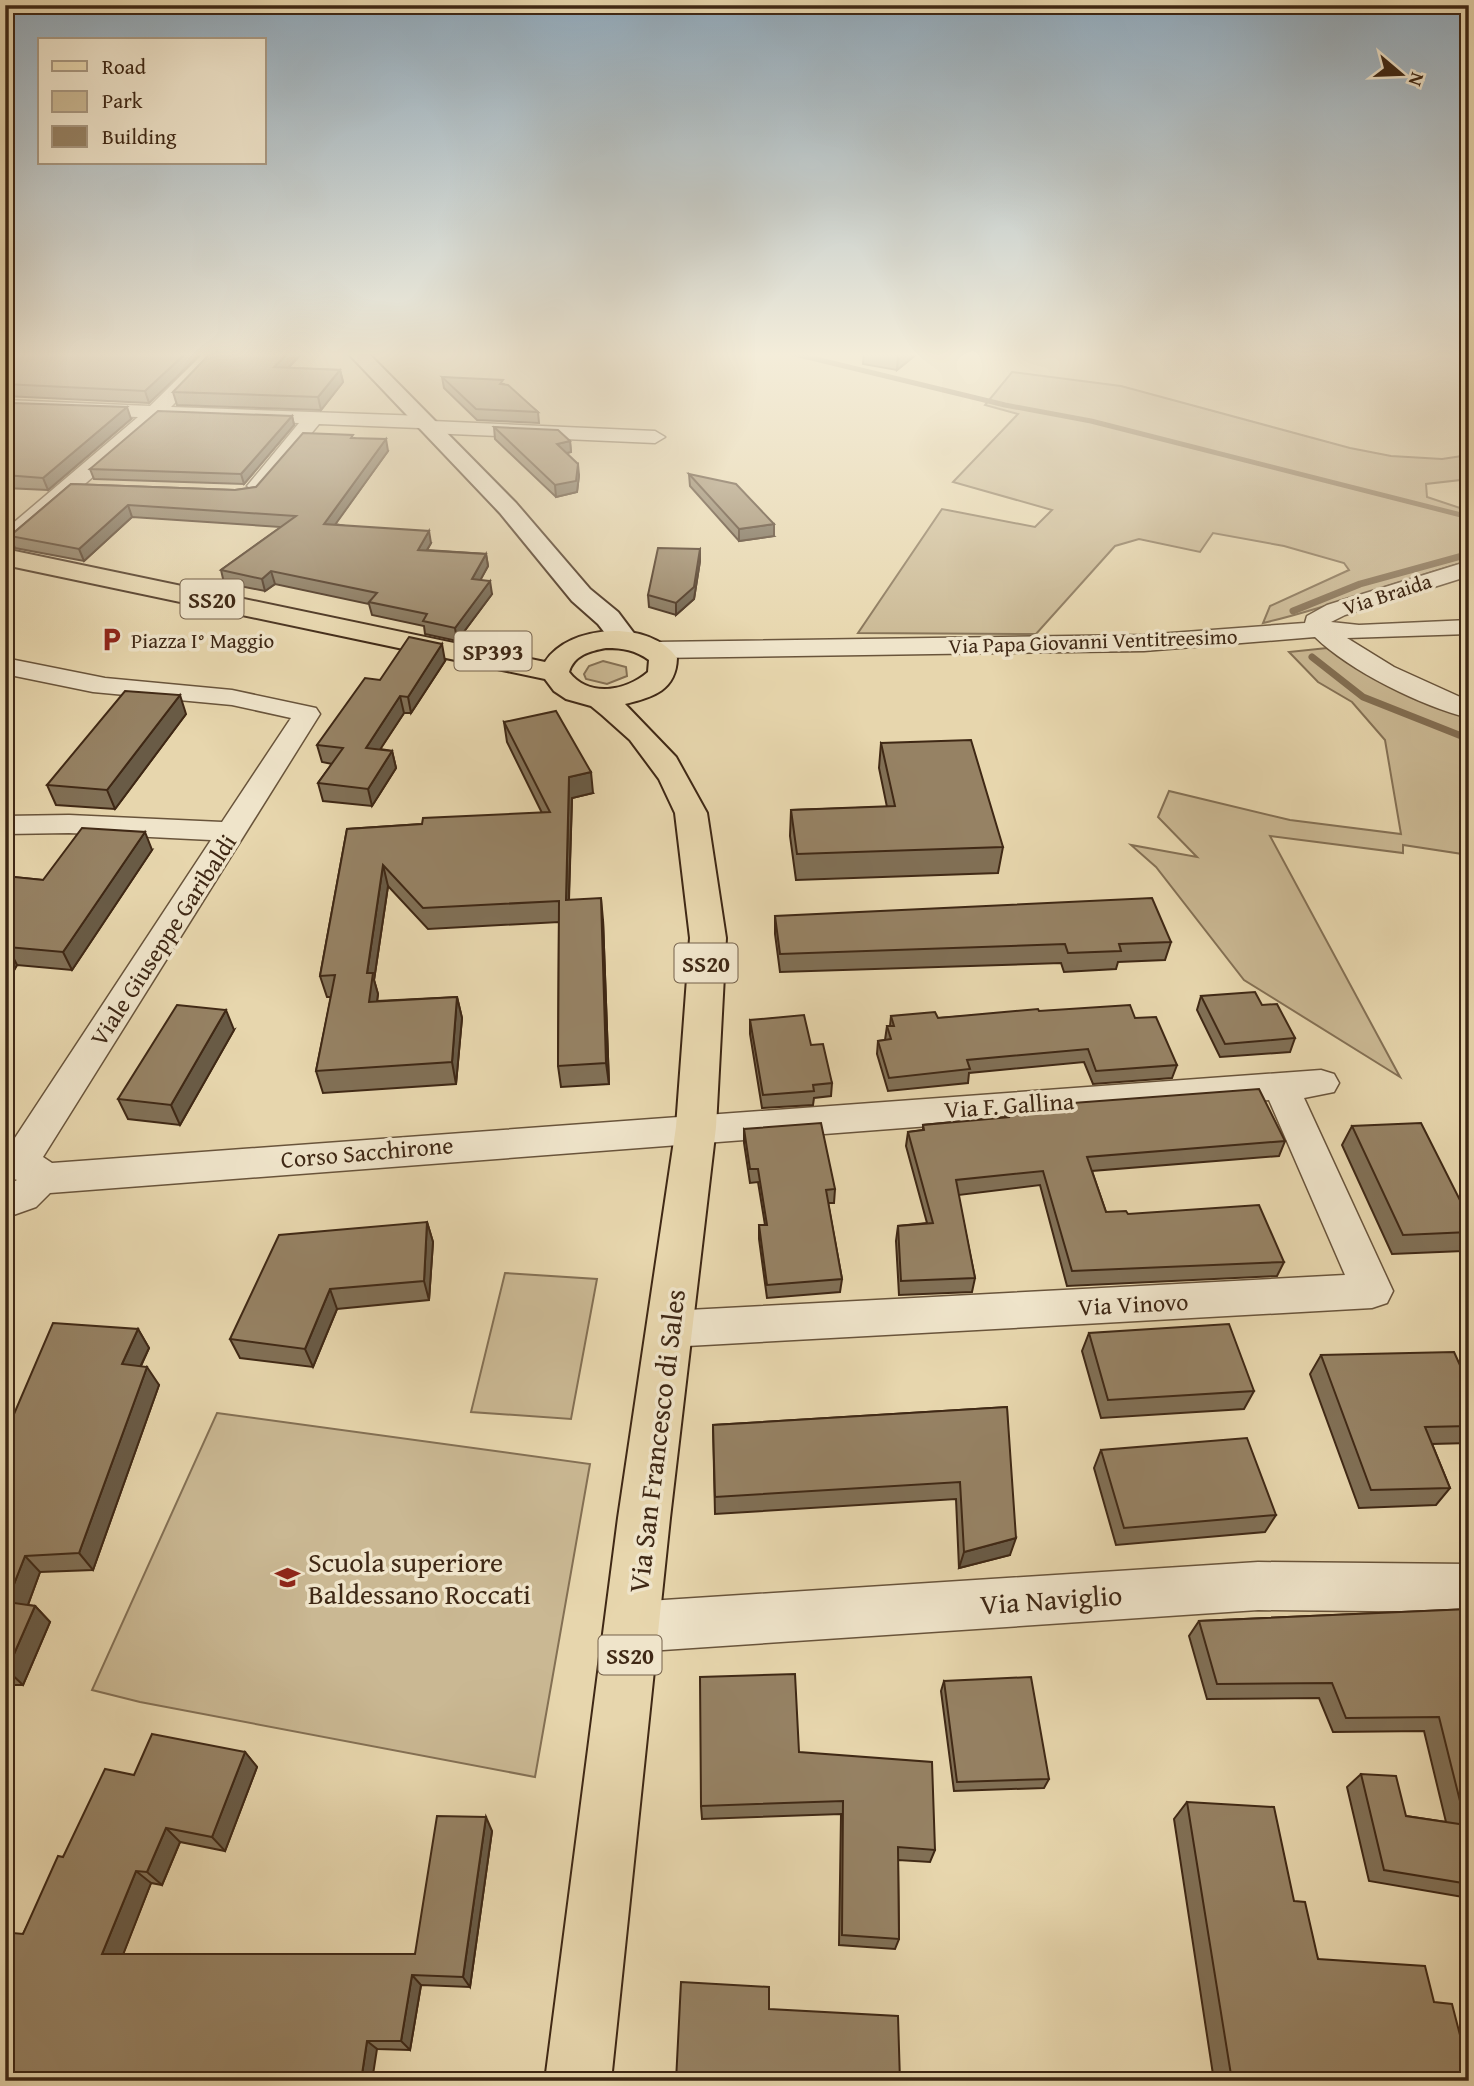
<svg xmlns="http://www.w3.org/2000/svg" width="1474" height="2086" font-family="'Gentium Book Plus',serif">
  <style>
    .green { fill: #cab893; stroke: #847054; stroke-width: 2 }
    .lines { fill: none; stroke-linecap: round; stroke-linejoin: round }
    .stream-far1 { stroke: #826d51; stroke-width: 5 }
    .stream { stroke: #826d51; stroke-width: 7 }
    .minor-casing { stroke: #69543b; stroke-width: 3 }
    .secondary-casing { stroke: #3f2815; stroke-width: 4 }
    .primary-casing { stroke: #3f2815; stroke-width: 4 }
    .minor { fill: #efe4ca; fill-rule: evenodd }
    .secondary { fill: #efe4ca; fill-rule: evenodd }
    .primary { fill: #e7d6ad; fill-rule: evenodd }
    .wall { fill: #817056; stroke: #3f2815; stroke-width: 2 }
    .shaded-wall { fill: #695b46; stroke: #3f2815; stroke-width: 2 }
    .building { fill: #968264; stroke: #3f2815; stroke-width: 2 }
    .labels { text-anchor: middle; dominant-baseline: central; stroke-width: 7; stroke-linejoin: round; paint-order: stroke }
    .far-street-label { font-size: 21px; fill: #3f2815; stroke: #efe4ca }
    .far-poi-label { font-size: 21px; fill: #3f2815; stroke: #efe4ca; text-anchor: start }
    .shield { fill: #efe4ca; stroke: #74604b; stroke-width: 2 }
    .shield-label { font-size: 23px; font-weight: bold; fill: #3f2815 }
    .street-label { font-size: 24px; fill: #3f2815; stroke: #efe4ca }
    .near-street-label { font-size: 28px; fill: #3f2815; stroke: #efe4ca }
    .near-poi-label { font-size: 28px; fill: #3f2815; stroke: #efe4ca; text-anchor: start }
  </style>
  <rect width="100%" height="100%" fill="#e7d6ad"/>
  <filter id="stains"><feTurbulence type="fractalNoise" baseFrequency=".00286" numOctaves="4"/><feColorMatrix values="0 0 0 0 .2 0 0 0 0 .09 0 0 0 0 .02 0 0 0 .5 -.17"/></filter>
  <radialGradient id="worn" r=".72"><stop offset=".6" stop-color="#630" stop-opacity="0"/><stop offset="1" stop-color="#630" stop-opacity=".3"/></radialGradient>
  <!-- green -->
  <g class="green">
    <path d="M1012,372L1121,386L1350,448L1391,456L1442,459L1469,455V479L1426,484L1427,497L1469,511V561C1399,580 1333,607 1263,623L1270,606L1349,570L1344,563L1284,546L1213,533L1200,552L1139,539L1115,546L1036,634L858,633L942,509L1035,527L1052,510L953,482L1018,414L985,405Z"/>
    <path d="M1327,648L1404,692L1469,716V855L1403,845V853L1270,836L1400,1077L1244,980L1156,867L1131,845L1197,857L1158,817L1169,791L1290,820L1401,834L1385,740L1352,702L1318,682L1289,652Z"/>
    <path d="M603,661L626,667L627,676L607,684L586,679L584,674L589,666Z"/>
    <path d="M505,1273L597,1279L571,1419L471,1412Z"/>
    <path d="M217,1413L590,1464L535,1777L140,1702L92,1690Z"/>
  </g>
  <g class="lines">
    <!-- stream-far1 -->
    <path class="stream-far1" d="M791,353L1005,405L1091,421L1469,517"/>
    <!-- stream -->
    <g class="stream">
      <path d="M1293,611L1360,584L1469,554"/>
      <path d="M1312,657L1363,697L1469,739"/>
    </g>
    <defs>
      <g id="minor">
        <path d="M204,353H223L171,407L423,416L432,421L655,431L665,437L655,443L428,433L419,428L319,424L265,490L258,492L247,486L299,423L160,418L13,547L5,549V530L138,417L5,412V400L150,406Z"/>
        <path d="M1469,561V576L1345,615L1331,622L1359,625L1469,620V634L1347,638L1394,667L1469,701V718C1421,706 1350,671 1315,637L1144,651L655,658L646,655L642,650L646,645L655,642L1144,635L1305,623L1307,616L1327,605Z"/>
        <path d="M5,658L105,678L232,690L316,708L320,714L43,1157L52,1163L1321,1070L1334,1074L1339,1083L1334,1092L1304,1098L1393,1291L1387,1303L1372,1308L669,1347L654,1342L648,1329L654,1316L669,1311L1345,1275L1269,1100L50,1193L36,1207L5,1218V1186L17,1180L5,1176V1153L211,840L69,833L5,834V816L69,815L222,822L291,718L232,705L93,692L5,674Z"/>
        <path d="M1258,1562L1469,1564V1612L1258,1610L633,1652L615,1645L608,1627L615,1609L633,1602Z"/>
      </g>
      <path id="secondary" d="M348,353H368L516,503L590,589L618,612L639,640L635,646H615L598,624L572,601L500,513Z"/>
      <path id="primary" d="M5,549L545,662C569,624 650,619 677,658C676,690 654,697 625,704L676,757L707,813L726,938L716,1127L670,1518L611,2081H545L618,1518L676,1127L690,938L675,813L659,779L630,740L602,715L591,706L566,699L554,691L545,679L5,565ZM606,648C623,648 635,650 649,660L648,672C626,691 589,698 569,672C574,655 590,651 606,648Z"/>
    </defs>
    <!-- minor casing -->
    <use href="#minor" class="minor-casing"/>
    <!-- secondary casing -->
    <use href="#secondary" class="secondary-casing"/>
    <!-- primary casing -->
    <use href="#primary" class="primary-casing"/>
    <!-- minor -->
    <use href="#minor" class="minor"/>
    <!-- secondary -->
    <use href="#secondary" class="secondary"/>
    <!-- primary -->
    <use href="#primary" class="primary"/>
  </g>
  <!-- wall -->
  <g class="wall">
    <path d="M5,353H202L149,403L5,396Z"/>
    <path d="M211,353H302L288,368L340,370L343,382L321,410L177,405L173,392Z"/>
    <path d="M864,353H918L897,370L863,364Z"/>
    <path d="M442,377L504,384L538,412L539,423L477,420L444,388Z"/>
    <path d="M5,409L131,419L48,490L5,488Z"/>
    <path d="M292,416L294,425L244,484L94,479L90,469Z"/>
    <path d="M494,427L570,441L571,452L567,453L579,475L577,492L556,497L495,439Z"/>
    <path d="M354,438L388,451L335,524L431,543L427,550L486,554L488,566L480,580L492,594L457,641L425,634L424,626L372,615L369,604L275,584L265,591L224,583L221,570L281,527L132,517L84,561L15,548L10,536L71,484L235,490L256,487Z"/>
    <path d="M689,474L774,536L739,541L690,486Z"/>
    <path d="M700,549V561L694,599L676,615L649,607L648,595Z"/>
    <path d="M445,661L411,713H404L380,749L392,751L396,768L372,806L323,801L318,783L332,764L322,762L317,745L380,680Z"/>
    <path d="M186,714L115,809L56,805L47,785Z"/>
    <path d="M504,722L593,793L572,798L569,900L603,920L609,1084L561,1087L558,1066L559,922L428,929L388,886L374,980L378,994L377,1001L457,997L462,1018L456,1084L323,1093L316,1071L331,997H327L320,976L347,829L422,824L542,813L507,742Z"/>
    <path d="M881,743L1003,847L998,873L796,880L790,836L791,810L887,807L879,768Z"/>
    <path d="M152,850L72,970L17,965L5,986V876L43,880Z"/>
    <path d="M775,916L1171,942L1165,960L1118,962L1116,969L1064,972L1061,963L780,972L775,934Z"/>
    <path d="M1201,996L1262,1005L1295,1038L1290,1052L1220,1057L1197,1010Z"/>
    <path d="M1039,1011L1135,1018L1177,1065L1172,1078L1093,1084L1084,1062L969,1073L968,1083L888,1091L877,1054L878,1041L885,1040L887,1026H890L891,1016L938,1018Z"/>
    <path d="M750,1020L811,1045L832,1083L831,1096L814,1098L813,1105L762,1108L750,1034Z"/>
    <path d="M234,1030L180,1125L128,1119L118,1099Z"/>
    <path d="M1007,1108L1285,1141L1279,1156L1092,1171L1106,1212L1128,1214L1284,1262L1277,1276L1067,1286L1040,1185L958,1195L975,1278L972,1292L899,1295L896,1241L898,1226L927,1223L906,1146L908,1132L923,1130V1125L1005,1117Z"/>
    <path d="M1352,1126L1469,1218V1243L1463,1251L1392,1254L1342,1145Z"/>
    <path d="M744,1129L835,1189L834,1203H828L842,1279L840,1292L767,1298L759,1239V1225H765L758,1182L750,1183L744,1143Z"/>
    <path d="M427,1222L433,1242L429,1300L337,1309L313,1367L240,1358L230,1339Z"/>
    <path d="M138,1329L149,1348L141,1366L159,1385L93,1570L40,1572L28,1605L35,1606L50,1622L23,1685H5V1435Z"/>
    <path d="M1089,1333L1254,1391L1244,1409L1101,1418L1082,1351Z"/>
    <path d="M1321,1355L1469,1385V1443L1432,1444L1450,1488L1436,1505L1359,1508L1310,1374Z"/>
    <path d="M1007,1407L1010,1555L959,1568L956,1499L715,1514L713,1425Z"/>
    <path d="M1101,1450L1276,1515L1265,1532L1116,1545L1094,1468Z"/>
    <path d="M1469,1609V1898L1369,1881L1347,1787L1361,1774L1406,1816L1446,1822L1424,1731L1333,1732L1319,1698L1207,1699L1189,1636L1199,1621Z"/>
    <path d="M944,1681L1049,1779L1044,1788L954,1791L941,1691Z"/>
    <path d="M245,1752L257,1767L225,1851L180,1842L162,1885L151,1883L123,1954H415L492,1831L470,1987L421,1985L410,2050L377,2049L23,1934L63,1857L134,1775Z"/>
    <path d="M799,1752L935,1850L930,1862L898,1860L899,1939L895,1949L839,1945L841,1814L702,1819L701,1806Z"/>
    <path d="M1187,1802L1294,1901L1318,1959L1434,2002L1469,2081H1214L1174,1819Z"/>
  </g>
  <!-- shaded-wall -->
  <g class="shaded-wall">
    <path d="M186,353H202L149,403L145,391Z"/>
    <path d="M288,353H302L277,380L274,367Z"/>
    <path d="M901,353H918L897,370L898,354Z"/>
    <path d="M340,370L343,382L321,410L318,397Z"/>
    <path d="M127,407L131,419L48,490L43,478Z"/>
    <path d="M292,416L294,425L244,484L241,474Z"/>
    <path d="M386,439L388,451L327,536L324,524Z"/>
    <path d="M570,441L571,452L558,455L557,444Z"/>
    <path d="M578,464L579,475L577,492L556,497L555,485Z"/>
    <path d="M128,505L132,517L84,561L79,549Z"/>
    <path d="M774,524V536L739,541V529Z"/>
    <path d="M429,531L431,543L420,562L418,550Z"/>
    <path d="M700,549V561L694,599L676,615V603Z"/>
    <path d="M486,554L488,566L474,592L472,579Z"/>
    <path d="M271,571L275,584L265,591L262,579Z"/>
    <path d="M490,581L492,594L457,641L455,628Z"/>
    <path d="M442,644L445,661L411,713L408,697Z"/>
    <path d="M180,695L186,714L115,809L107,790Z"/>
    <path d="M400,696L404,713L370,765L366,748Z"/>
    <path d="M392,751L396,768L372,806L368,789Z"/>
    <path d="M591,772L593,793L572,798L568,921L566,900L569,777Z"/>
    <path d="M145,832L152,850L72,970L63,952Z"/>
    <path d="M383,865L388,886L374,980L378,994L374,1023L369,1002L367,973Z"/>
    <path d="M601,898L603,920L609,1084L606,1063Z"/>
    <path d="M8,947L17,965L5,986V952Z"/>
    <path d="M457,997L462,1018L456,1084L452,1062Z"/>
    <path d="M226,1010L234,1030L180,1125L171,1105Z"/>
    <path d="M427,1222L433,1242L429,1300L424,1281Z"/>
    <path d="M330,1289L337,1309L313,1367L305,1349Z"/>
    <path d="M138,1329L149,1348L133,1382L122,1364Z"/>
    <path d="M147,1367L159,1385L93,1570L79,1553Z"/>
    <path d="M1016,1538L1010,1555L959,1568L964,1552Z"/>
    <path d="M25,1556L40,1572L23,1618L7,1602Z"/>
    <path d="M35,1606L50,1622L23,1685L7,1670Z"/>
    <path d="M245,1752L257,1767L225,1851L212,1837Z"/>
    <path d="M486,1817L492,1831L470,1987L463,1977Z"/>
    <path d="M166,1828L180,1842L162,1885L147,1872Z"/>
    <path d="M136,1871L151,1883L119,1965L102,1954Z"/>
    <path d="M412,1975L421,1985L410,2050L401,2041Z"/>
    <path d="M367,2041L377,2049L372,2081H361Z"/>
  </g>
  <!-- building -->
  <g class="building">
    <path d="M5,353H186L145,391L5,384Z"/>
    <path d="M211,353H288L274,367L340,370L318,397L173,392Z"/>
    <path d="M442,377L503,380L500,384L508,385L538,412L476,409Z"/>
    <path d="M12,403L127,407L43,478L5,475V409Z"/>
    <path d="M158,411L292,416L241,474L90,469Z"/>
    <path d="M494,427L558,430L570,441L557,444L578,464L576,481L555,485Z"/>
    <path d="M303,433L353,435L351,438L386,439L324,524L429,531L418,550L486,554L472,579L490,581L455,628L423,621L427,614L369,602L377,593L271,571L262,579L221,570L296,516L128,505L79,549L10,536L71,484L235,490L256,487Z"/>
    <path d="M689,474L736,484L774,524L739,529Z"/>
    <path d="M658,548L700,549L694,587L676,603L648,595Z"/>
    <path d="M409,637L442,644L408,697L400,696L366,748L392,751L368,789L318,783L343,748L317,745L365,678L380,680Z"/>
    <path d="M125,691L180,695L107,790L47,785Z"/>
    <path d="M556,711L591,772L569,777L566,900L601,898L606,1063L558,1066L559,901L423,908L383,865L367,973H373L369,1002L457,997L452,1062L316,1071L335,975L320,976L347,829L422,824L423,818L550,812L504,722Z"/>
    <path d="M971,740L1003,847L797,854L791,810L895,806L881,743Z"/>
    <path d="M82,828L145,832L63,952L8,947L5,952V876L43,880Z"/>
    <path d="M1152,898L1171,942L1119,944L1121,951L1068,953L1065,944L780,954L775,916Z"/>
    <path d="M1255,992L1262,1005L1277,1004L1295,1038L1225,1044L1201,996Z"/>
    <path d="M177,1005L226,1010L171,1105L118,1099Z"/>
    <path d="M1130,1005L1135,1018L1156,1017L1177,1065L1096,1071L1088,1049L967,1060L970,1069L889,1078L878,1041L891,1039L887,1026H894L891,1016L935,1012L938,1018L1038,1009L1039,1011Z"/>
    <path d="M804,1015L811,1045L823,1044L832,1083L813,1085L814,1091L763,1095L750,1020Z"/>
    <path d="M1259,1089L1285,1141L1087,1157L1106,1212L1126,1211L1128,1214L1259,1205L1284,1262L1072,1271L1043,1171L956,1180L975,1278L901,1281L898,1226L933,1223L908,1132L924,1130L923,1125L1009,1117L1007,1108Z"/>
    <path d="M821,1123L835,1189L826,1190L842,1279L767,1285L759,1225H767L758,1169H750L744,1129Z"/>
    <path d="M1421,1123L1469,1218V1232L1403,1235L1352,1126Z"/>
    <path d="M427,1222L424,1281L330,1289L305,1349L230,1339L279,1235Z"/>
    <path d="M53,1323L138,1329L122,1364L147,1367L79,1553L25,1556L7,1602L35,1606L7,1670H5V1435Z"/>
    <path d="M1229,1324L1254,1391L1108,1400L1089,1333Z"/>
    <path d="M1454,1352L1469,1385V1426L1425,1427L1450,1488L1371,1490L1321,1355Z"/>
    <path d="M1007,1407L1016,1538L964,1552L960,1482L715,1497L713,1425Z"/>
    <path d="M1247,1438L1276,1515L1124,1528L1101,1450Z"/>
    <path d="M1469,1609V1884L1384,1870L1361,1774L1396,1776L1406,1816L1466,1825L1439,1717L1346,1718L1332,1683L1217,1684L1199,1621Z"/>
    <path d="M795,1674L799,1752L932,1762L935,1850L898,1847L899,1939L842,1935L843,1801L701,1806L700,1677Z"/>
    <path d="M1031,1677L1049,1779L957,1782L944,1681Z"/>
    <path d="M152,1734L245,1752L212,1837L166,1828L147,1872L136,1871L102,1954H415L437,1816L486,1817L463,1977L412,1975L401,2041H367L361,2081H5V1951L13,1933L23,1934L58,1856L63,1857L105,1769L134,1775Z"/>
    <path d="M1187,1802L1274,1807L1294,1901L1305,1902L1318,1959L1425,1966L1434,2002L1452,2004L1469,2070V2081H1232Z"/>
    <path d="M681,1982L769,1987V2009L898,2016L900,2081H676Z"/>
  </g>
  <!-- sky -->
  <linearGradient id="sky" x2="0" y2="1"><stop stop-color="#91aabc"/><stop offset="0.55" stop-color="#f4edda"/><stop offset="1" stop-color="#f4edda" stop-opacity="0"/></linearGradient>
  <rect width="1474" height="645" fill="url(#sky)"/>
  <!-- icons -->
  <defs>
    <symbol id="parking-bare" viewBox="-9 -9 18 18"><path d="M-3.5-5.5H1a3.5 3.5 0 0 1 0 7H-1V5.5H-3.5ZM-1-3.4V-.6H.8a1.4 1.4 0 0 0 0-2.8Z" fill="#8f2418" stroke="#efe4ca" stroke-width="2.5" paint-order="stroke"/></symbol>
    <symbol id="school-bare" viewBox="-9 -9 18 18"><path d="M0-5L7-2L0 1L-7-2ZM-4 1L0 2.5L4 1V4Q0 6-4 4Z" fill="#8f2418" stroke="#efe4ca" stroke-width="2.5" paint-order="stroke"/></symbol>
  </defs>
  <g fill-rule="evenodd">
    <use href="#parking-bare" x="94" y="622" width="35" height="35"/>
    <use href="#school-bare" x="270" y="1560" width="35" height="35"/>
  </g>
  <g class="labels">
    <!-- far-street labels -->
    <g class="far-street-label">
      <text transform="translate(1387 594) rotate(-18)">Via Braida</text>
      <text transform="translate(1093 641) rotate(-2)">Via Papa Giovanni Ventitreesimo</text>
    </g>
    <!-- far-poi labels -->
    <g class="far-poi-label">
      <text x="131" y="640">Piazza I° Maggio</text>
    </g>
    <!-- shield labels -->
    <g class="shield">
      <rect x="180.5" y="579.5" width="63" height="39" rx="5"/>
      <rect x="454.5" y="631.5" width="77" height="39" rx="5"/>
      <rect x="674.5" y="943.5" width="63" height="39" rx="5"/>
      <rect x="598.5" y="1635.5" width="63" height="39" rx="5"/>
    </g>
    <g class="shield-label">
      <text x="212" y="599">SS20</text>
      <text x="493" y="651">SP393</text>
      <text x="706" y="963">SS20</text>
      <text x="630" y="1655">SS20</text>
    </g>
    <!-- street labels -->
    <g class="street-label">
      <text transform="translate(163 940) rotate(-57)">Viale Giuseppe Garibaldi</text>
      <text transform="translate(1009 1105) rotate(-4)">Via F. Gallina</text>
      <text transform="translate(367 1152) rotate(-5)">Corso Sacchirone</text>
      <text transform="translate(1133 1304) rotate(-3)">Via Vinovo</text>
    </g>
    <!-- near-street labels -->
    <g class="near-street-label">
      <text transform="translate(656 1441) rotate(-83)">Via San Francesco di Sales</text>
      <text transform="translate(1051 1599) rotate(-4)">Via Naviglio</text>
    </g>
    <!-- near-poi labels -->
    <g class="near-poi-label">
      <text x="308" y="1561">Scuola superiore<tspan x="308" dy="32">Baldessano Roccati</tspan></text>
    </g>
  </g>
  <!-- margin -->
  <rect width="1474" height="2086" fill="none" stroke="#e7d6ad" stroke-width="28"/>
  <rect x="7" y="7" width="1460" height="2072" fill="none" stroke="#3f2815" stroke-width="3.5"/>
  <rect x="14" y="14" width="1446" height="2058" fill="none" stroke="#3f2815" stroke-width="2"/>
  <!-- legend -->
  <rect x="38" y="38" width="228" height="126" fill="#efe4ca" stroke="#a99982" stroke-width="2"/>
  <rect x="52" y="61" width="35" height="10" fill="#e7d6ad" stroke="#a99982" stroke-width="2"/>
  <text x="102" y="74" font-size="21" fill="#3f2815">Road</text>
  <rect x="52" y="91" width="35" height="21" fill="#cab893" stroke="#a99982" stroke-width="2"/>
  <text x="102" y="108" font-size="21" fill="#3f2815">Park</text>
  <rect x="52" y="126" width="35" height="21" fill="#968264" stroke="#a99982" stroke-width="2"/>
  <text x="102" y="144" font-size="21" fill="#3f2815">Building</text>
  <!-- north arrow -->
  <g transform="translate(1401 74) rotate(109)" stroke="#efe4ca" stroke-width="5" paint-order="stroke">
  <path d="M0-5L12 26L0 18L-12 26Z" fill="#3f2815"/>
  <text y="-10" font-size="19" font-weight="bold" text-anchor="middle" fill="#3f2815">N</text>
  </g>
  <rect width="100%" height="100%" filter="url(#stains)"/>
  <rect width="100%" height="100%" fill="url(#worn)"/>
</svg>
